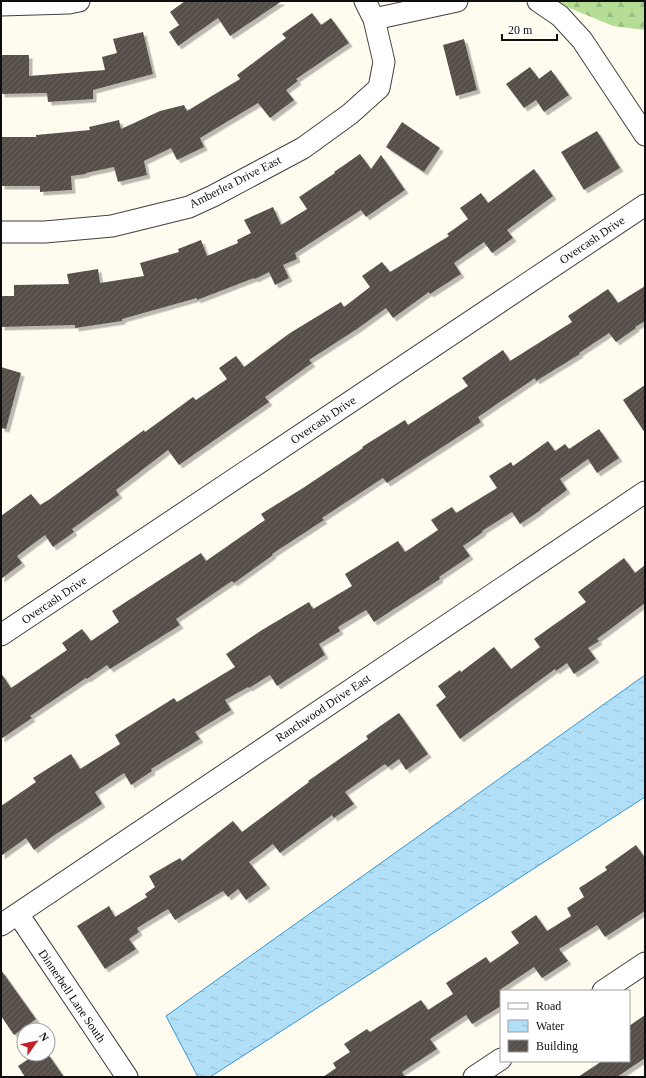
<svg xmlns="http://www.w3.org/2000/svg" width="646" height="1078" font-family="Georgia,serif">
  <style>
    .forest { fill: url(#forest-firs) }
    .water { fill: url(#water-ripples); stroke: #3696d2 }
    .building { fill: url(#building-hatch); filter: url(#shadow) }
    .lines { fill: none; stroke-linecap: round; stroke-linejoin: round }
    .minor-casing { stroke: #414141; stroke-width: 23 }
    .minor { stroke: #fff; stroke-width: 21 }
    .labels { text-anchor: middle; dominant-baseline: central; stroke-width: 4; stroke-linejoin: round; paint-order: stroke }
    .street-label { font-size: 12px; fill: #0e0e0e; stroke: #fff }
  </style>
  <defs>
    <pattern id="forest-firs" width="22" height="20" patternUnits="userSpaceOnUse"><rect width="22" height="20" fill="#b6dd96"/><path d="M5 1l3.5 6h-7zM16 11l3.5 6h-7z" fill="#9bbc80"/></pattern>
    <pattern id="water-ripples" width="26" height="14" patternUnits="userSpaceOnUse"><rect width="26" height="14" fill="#b2dff8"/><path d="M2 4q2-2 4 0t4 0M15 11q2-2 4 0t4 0" fill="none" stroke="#98bed3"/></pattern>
    <pattern id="building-hatch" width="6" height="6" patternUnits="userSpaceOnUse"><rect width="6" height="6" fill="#574f4a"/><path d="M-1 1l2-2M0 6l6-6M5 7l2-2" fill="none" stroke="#6a6460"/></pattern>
    <filter id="shadow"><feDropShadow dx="3.5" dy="3.5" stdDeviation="0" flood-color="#0004"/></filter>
  </defs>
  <rect width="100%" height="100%" fill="#fffcef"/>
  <!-- forest -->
  <path class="forest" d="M558,1H645V30L613,26L567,7Z"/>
  <!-- water -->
  <path class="water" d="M645,675V797L210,1077H198L166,1016Z"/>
  <!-- building -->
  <g class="building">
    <path d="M185,1H282L230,36L218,18L178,46L169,32L179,25L170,12Z"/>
    <path d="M312,13L321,25L331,18L349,43L296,79L298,81L286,90L294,100L270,118L258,103L200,138L204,147L177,160L171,148L144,161L147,175L118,182L114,167L86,173V174L71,176L72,190L40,192V186H1V137H36V135L90,130L89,127L119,120L121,129L160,111L184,105L187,111L240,79L237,75L286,38L282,34Z"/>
    <path d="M143,32L153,74L93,90V99L48,102L47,93L1,94V55H29V76L105,70L102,57L117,53L113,39Z"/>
    <path d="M464,39L477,90L456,96L443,45Z"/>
    <path d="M530,67L539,79L551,70L569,95L544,112L536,100L524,108L506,84Z"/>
    <path d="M402,122L440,148L424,172L386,147Z"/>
    <path d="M597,131L620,168L584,190L561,152Z"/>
    <path d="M360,154L371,169L381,155L405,190L366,217L361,210L295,253L297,259L283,265L289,278L275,285L269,272L255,279L254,278L197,300V298L122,319V321L75,328V325L1,327V296H14V285L69,284L67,274L98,269L100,283L144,276L140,263L179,252L178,249L201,240L207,256L238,243L237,240L251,233L244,220L273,207L281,225L307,209L299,197L335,173L334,172Z"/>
    <path d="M534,169L553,196L507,230L513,238L492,253L484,242L454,263L461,274L430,294L429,292L393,318L386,308L357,329L309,360L312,363L265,397L269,402L179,465L168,450L116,490L119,495L72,529L74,532L53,547L45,535L17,556L22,563L1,579V516L31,494L40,505L50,499L144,430L145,432L193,397L196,400L227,379L219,368L236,356L244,367L290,333L341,302L344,307L370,287L362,276L382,262L390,272L449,236L447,234L468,219L460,208L481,193L488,203Z"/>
    <path d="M645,286V321L635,327L636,328L616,342L609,333L579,353L580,354L536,381L535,378L478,417L481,422L387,483L383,478L322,518L324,520L272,554L273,555L234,583L232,581L176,619L180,625L110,669L107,665L87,679L86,678L30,716L32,718L1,739V673L11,688L67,650L62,643L82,629L91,641L119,622L112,611L201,553L206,561L265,520L261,514L303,488L363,448L362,447L405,420L408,425L468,386L462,378L503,350L510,361L572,322L568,316L608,289L618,303Z"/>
    <path d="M1,367L21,373L6,429L1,428Z"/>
    <path d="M645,385V433L623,400Z"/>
    <path d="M599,429L619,458L597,473L588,459L560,479L567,490L541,509V510L520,524L512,512L482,531L483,532L463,546L470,556L439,577L440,579L374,622L366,610L338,627L340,631L319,644L325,655L277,686L270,675L249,688L248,687L225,700L231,710L195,732L200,739L151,769L152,771L131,785L124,773L95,792L102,804L56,834L34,850L26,838L1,856V806L36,782L33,778L71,754L80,769L120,744L115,735L174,698L177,702L235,667L226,654L262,630L309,602L313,609L352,586L345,574L398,541L405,552L438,530L431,520L452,507L456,513L497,488L489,476L511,462L513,466L548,441L555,451L565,444L569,449Z"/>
    <path d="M624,558L635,573L645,565V603L597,639L599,641L588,648L596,659L574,674L567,663L556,671L555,669L460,739L436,705L446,697L438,686L460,670L461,672L494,647L511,669L540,647L534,639L586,602L578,592Z"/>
    <path d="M399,713L428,754L406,770L399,759L388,767L385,764L345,792L354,804L334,818L332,815L280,853L273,844L249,862L267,885L246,900L238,889L228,897L223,891L175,920L168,909L137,928L139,932L129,939L136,949L105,969L77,926L109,906L115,917L147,897L145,894L155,887L149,876L180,858L182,861L233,821L242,832L309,782L308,781L368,739L366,736Z"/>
    <path d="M636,845L645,858V911L605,937L597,925L559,949L568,961L542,978L534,967L501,989V1006L472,1024L466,1015L430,1039L437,1049L402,1072L405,1077H323L336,1068L333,1063L350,1052L344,1044L367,1029L370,1032L421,1000L428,1010L453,994L446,983L486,957L490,963L519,943L511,932L536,915L547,931L571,916L567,908L584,897L579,888L607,870L605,867Z"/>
    <path d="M1,970L36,1019L14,1035L1,1016Z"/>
    <path d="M645,1015V1058L617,1077H578L602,1061H629V1026Z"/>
    <path d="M36,1054H48L64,1077H25L18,1066Z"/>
  </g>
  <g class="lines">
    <defs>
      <g id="minor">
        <path d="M538,1L560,16L582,40L645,135"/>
        <path d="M1,5L69,3L79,1"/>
        <path d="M374,19L457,1"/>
        <path d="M1,232H45L112,226L189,207L213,196L303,148L350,114L379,88L384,62L374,19L365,1"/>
        <path d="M1,635L645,205"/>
        <path d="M18,914L127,1077"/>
        <path d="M1,925L645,492"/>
        <path d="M603,991L645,963"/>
        <path d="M474,1077L501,1059"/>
      </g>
    </defs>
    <!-- minor casing -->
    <use href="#minor" class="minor-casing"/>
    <!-- minor -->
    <use href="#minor" class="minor"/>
  </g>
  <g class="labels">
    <!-- street labels -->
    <g class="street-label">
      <text transform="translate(235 182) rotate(-27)">Amberlea Drive East</text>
      <text transform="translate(592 240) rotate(-34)">Overcash Drive</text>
      <text transform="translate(323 420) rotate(-34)">Overcash Drive</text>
      <text transform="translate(54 600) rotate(-34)">Overcash Drive</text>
      <text transform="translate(323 708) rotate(-34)">Ranchwood Drive East</text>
      <text transform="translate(72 996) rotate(56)">Dinnerbell Lane South</text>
    </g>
  </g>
  <!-- border -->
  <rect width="646" height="1078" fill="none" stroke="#0e0e0e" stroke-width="4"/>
  <!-- legend -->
  <rect x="500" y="990" width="130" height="72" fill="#ffffff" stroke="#9f9f9f"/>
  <rect x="508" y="1003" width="20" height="6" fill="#ffffff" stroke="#9f9f9f"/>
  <text x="536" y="1010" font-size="12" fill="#0e0e0e">Road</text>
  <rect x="508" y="1020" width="20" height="12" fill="url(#water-ripples)" stroke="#9f9f9f"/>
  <text x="536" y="1030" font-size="12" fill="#0e0e0e">Water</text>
  <rect x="508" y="1040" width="20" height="12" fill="url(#building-hatch)" stroke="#9f9f9f"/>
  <text x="536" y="1050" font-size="12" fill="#0e0e0e">Building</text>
  <!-- north arrow -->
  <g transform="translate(36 1042) rotate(57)"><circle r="19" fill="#ffffff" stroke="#9f9f9f"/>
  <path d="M0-3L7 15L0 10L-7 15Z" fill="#c4202a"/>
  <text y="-6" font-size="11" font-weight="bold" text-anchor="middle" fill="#0e0e0e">N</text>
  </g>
  <!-- scale -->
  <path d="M502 34v6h55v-6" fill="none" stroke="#0e0e0e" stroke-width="2"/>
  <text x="508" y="34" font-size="12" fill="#0e0e0e" stroke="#ffffff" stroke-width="3" paint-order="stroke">20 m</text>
</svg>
